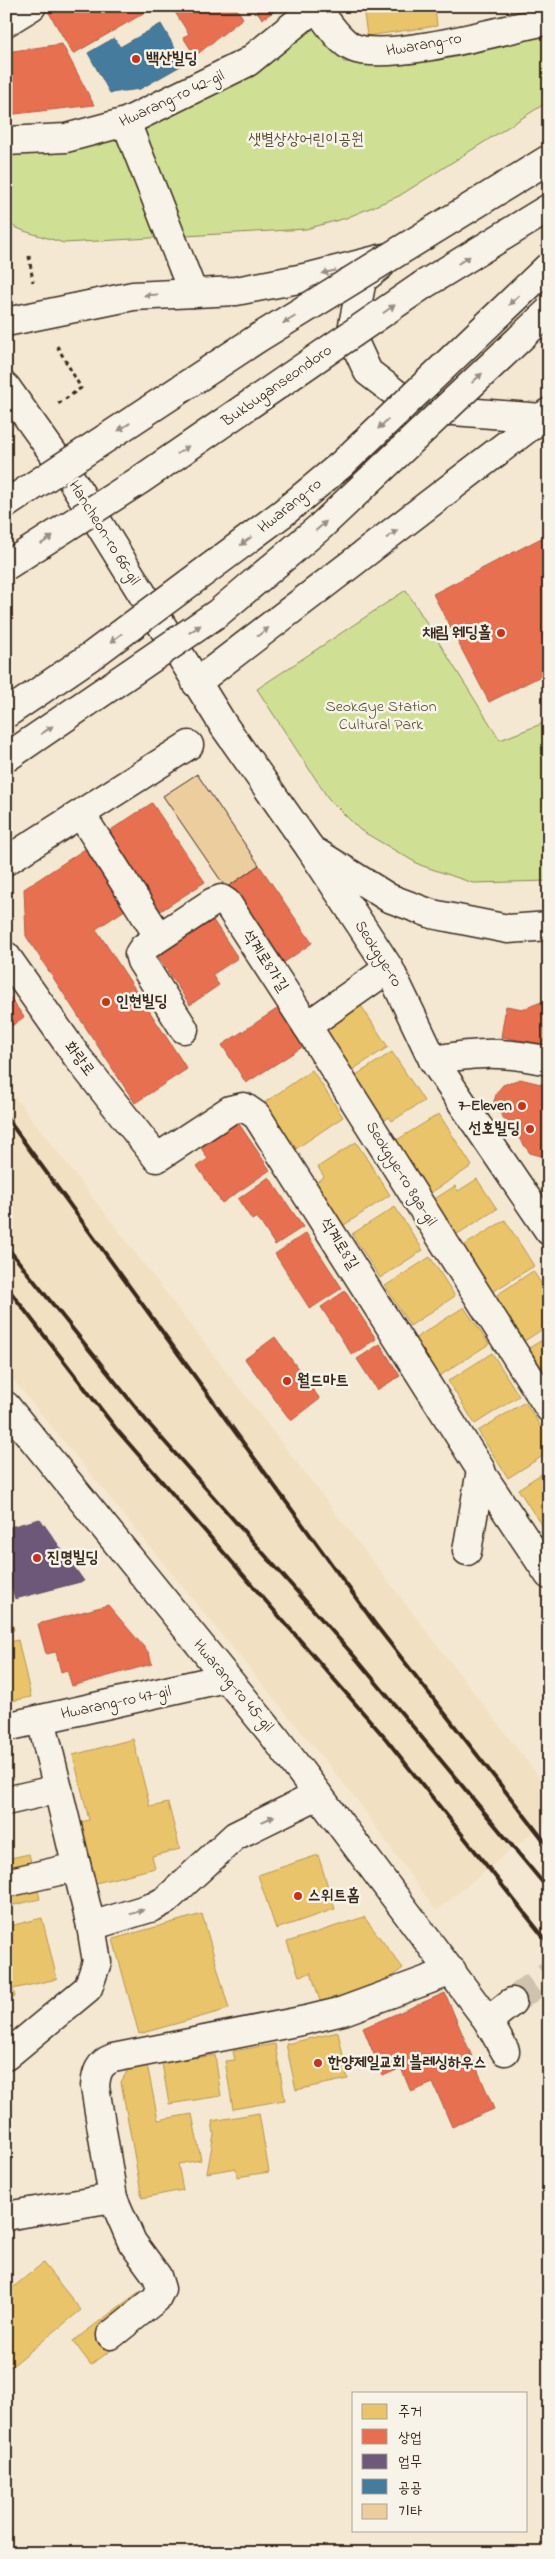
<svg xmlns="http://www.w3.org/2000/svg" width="555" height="2559" font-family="'Indie Flower','Poor Story',sans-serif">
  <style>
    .built { fill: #f2e0c2 }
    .green { fill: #cfe094; stroke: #858559 }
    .homes { fill: #e9c46a; stroke: #b59653 }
    .shops { fill: #e76f51; stroke: #b35a42 }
    .offices { fill: #6d597a; stroke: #5e4b5e }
    .public { fill: #457b9d; stroke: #426377 }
    .building { fill: #eccd9e; stroke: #3b2a1e }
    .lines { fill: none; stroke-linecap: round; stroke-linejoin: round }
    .minor-tunnel { stroke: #cfc2ae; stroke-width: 28; stroke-dasharray: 28 14; stroke-linecap: butt }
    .minor-casing { stroke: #3b2a1e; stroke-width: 31 }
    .major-casing { stroke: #3b2a1e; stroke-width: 31 }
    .highway-casing { stroke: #3b2a1e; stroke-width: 31 }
    .path { stroke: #3b2a1e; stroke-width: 3; stroke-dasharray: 4 4; stroke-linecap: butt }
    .minor { stroke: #f7f3e8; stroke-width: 28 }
    .major { stroke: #f7f3e8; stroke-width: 28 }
    .highway { stroke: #f7f3e8; stroke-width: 28 }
    .rail { stroke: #3b2a1e; stroke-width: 4 }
    .major-bridge-casing { stroke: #3b2a1e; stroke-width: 31; stroke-linecap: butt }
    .highway-bridge-casing { stroke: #3b2a1e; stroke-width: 31; stroke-linecap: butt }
    .major-bridge { stroke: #f7f3e8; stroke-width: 28 }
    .highway-bridge { stroke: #f7f3e8; stroke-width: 28 }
    .oneway { fill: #998e83 }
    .poi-dot { fill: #c8321e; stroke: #f7f3e8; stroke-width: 2 }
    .labels { text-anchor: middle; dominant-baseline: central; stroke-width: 5; stroke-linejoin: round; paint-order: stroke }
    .street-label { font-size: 16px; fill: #3b2a1e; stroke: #f7f3e8 }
    .poi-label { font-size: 16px; font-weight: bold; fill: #3b2a1e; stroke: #f7f3e8; text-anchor: start }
    .park-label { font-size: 16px; fill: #594e36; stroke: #f7f3e8 }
  </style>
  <rect width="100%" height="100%" fill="#f4e8d2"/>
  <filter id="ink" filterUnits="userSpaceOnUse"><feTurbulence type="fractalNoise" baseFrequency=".02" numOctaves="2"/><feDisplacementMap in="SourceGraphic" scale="10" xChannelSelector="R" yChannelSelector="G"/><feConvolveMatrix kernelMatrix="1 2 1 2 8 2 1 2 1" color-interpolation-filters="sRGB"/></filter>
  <g filter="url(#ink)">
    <!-- built -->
    <path class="built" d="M6,1085L549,1790V1819L436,1911L353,1795L6,1371Z"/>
    <!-- green -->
    <g class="green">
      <path d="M311,24L344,62H399L549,30V101L399,196L346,218L306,229L64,243L24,231L6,223V149L62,147Z"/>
      <path d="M406,590L500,740L549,721V881L473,883L420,865L360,830L328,798L257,689Z"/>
    </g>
    <!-- homes -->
    <g class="homes">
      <path d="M363,6H435L437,26L367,36Z"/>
      <path d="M358,1001L388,1047L349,1072L319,1026Z"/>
      <path d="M392,1052L424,1101L392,1121L389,1117L379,1124L350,1079Z"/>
      <path d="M312,1070L343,1117L291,1152L274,1126L278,1124L264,1103Z"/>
      <path d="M439,1114L472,1166L426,1196L392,1143Z"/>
      <path d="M356,1142L390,1195L338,1229L310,1186L324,1177L318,1167Z"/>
      <path d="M477,1179L497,1209L451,1238L428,1203L455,1186L458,1191Z"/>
      <path d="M395,1207L423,1250L380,1278L352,1234Z"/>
      <path d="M505,1220L534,1266L489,1294L460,1248Z"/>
      <path d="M430,1257L455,1296L410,1326L385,1286Z"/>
      <path d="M533,1271L549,1295V1325L523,1342L494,1297Z"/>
      <path d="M464,1307L489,1344L438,1377L414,1339Z"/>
      <path d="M549,1336V1379L529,1348Z"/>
      <path d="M492,1353L519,1396L475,1424L448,1381Z"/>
      <path d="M525,1402L549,1439V1452L508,1478L478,1431Z"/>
      <path d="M549,1469V1537L518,1489Z"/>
      <path d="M6,1601L14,1630L6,1632Z"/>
      <path d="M18,1640L31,1697L6,1702V1643Z"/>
      <path d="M133,1739L150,1807L168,1803L180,1849L152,1856L155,1868L96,1883L81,1822L89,1820L73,1755Z"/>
      <path d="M29,1854L40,1899L6,1907V1859Z"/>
      <path d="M318,1855L335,1909L276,1929L258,1875Z"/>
      <path d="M202,1914L229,2009L139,2034L113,1939Z"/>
      <path d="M364,1917L403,1968L381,1985L321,2004L311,1973L299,1976L287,1942Z"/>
      <path d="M42,1918L57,1979L13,1989L15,1997L6,1999V1927Z"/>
      <path d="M338,2032L348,2079L296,2090L286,2044Z"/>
      <path d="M275,2044L285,2100L233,2109L225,2061L235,2060L233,2051Z"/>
      <path d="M215,2055L221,2096L169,2104L162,2063Z"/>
      <path d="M147,2064L158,2120L192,2114L201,2160L178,2164L183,2190L142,2198L121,2082L129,2068Z"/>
      <path d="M259,2113L269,2172L237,2177L236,2168L207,2173L214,2134L212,2121Z"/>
      <path d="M43,2263L81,2310L6,2371V2293Z"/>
      <path d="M139,2292L157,2316L91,2365L73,2341Z"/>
    </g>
    <!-- shops -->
    <g class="shops">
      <path d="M45,6H152L153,8L73,54Z"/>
      <path d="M171,6H232L234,10L237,9L243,18L195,56L183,37L189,34Z"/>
      <path d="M254,6H283L262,19Z"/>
      <path d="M62,44L94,105L6,115V52Z"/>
      <path d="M549,534V672L489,702L433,594Z"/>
      <path d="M152,803L205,882L156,914L103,835Z"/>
      <path d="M85,849L125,910L96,929L187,1069L135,1103L26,936L24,889Z"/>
      <path d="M259,865L312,943L279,966L226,888Z"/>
      <path d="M213,920L238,958L212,975L219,985L190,1005L158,957Z"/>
      <path d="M6,992L24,1017L6,1030Z"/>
      <path d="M544,1001H549V1045L501,1037L506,1006L523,1009Z"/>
      <path d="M280,1007L304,1046L246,1083L222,1045Z"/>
      <path d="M520,1079L549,1086V1154L541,1156L530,1153L493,1104L497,1092L503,1085Z"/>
      <path d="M235,1118L270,1170L222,1203L197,1166L208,1159L198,1143Z"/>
      <path d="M269,1177L303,1227L275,1245L257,1217L252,1220L238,1199Z"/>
      <path d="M306,1233L342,1288L310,1309L275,1254Z"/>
      <path d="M345,1291L376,1339L352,1355L321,1307Z"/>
      <path d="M275,1337L320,1399L291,1421L245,1359Z"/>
      <path d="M380,1344L400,1376L377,1390L357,1359Z"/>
      <path d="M108,1605L149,1653L152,1664L72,1686L67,1670L61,1672L56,1652L46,1654L38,1624Z"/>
      <path d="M445,1993L494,2109L452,2127L433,2083L411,2092L401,2068L383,2076L363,2028Z"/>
    </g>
    <!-- offices -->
    <path class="offices" d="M40,1519L84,1581L15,1599L6,1565V1528Z"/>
    <!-- public -->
    <path class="public" d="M161,24L184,64L140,89L110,93L88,53L114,38L120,47Z"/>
    <!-- building -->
    <path class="building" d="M197,774L259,865L226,888L163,796Z"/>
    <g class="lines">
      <!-- minor-tunnel -->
      <path class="minor-tunnel" d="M512,2002L549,1974"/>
      <defs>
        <g id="minor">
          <path d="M316,7C326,20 339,42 354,48C389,62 507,29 549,20"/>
          <path d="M6,22L32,6"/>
          <path d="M126,122L193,293"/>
          <path d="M6,141L66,138L126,122L248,62L317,6"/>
          <path d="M381,265L362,280L351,335L368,372L415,408L542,418"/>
          <path d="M6,322L133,296L236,291L309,277L384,258"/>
          <path d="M196,683L549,412"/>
          <path d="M81,814L159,937"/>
          <path d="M310,848L389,968L433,1060L549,1231"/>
          <path d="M317,853L389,898L432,914L508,929L549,926"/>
          <path d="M6,861L189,745"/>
          <path d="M6,956L78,1058L157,1158L230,1110L244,1107L257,1116L481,1470L467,1551"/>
          <path d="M389,968L307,1026L549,1408"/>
          <path d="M184,1029L141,961L139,954L143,948L213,902L221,899L227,903L307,1026"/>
          <path d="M433,1060C480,1052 502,1051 549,1061"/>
          <path d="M6,1406L274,1736L488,2021L512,2002"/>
          <path d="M481,1473L549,1575"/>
          <path d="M6,1727L225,1678"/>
          <path d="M6,1801L58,1789"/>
          <path d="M6,1883L76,1867"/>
          <path d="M91,1926L153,1907L166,1900L235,1836L318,1795"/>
          <path d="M488,2021L505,2051"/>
          <path d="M6,2056L88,1988L97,1962L91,1926L41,1719"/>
          <path d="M6,2216L113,2198"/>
          <path d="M111,2335L156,2299L161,2289L157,2276L132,2242L113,2198L95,2087C96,2073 99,2063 113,2058L306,2020L343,2011L452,1971"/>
        </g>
        <path id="major" d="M6,387L70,477L224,726L310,848"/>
        <path id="highway" d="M423,285L549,208"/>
      </defs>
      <!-- minor casing -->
      <use href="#minor" class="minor-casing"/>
      <!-- major casing -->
      <use href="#major" class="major-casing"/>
      <!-- highway casing -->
      <use href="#highway" class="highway-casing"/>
      <!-- path -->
      <g class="path">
        <path d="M29,256L33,282"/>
        <path d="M57,346L81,388L58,404"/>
      </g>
      <!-- minor -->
      <use href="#minor" class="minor"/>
      <!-- major -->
      <use href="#major" class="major"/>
      <!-- highway -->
      <use href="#highway" class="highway"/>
      <!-- rail -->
      <g class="rail">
        <path d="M6,1117L375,1624L549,1847"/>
        <path d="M6,1246L149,1424L354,1656L549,1890"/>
        <path d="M6,1286L117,1430L386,1739L549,1944"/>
      </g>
      <defs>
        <g id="major-bridge">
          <path d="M6,714L94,654L283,513L342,464L549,266"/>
          <path d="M6,758L218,613L320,527L549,311"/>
        </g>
        <g id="highway-bridge">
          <path d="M6,504L258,338L549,159"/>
          <path d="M6,566L140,480L423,285"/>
        </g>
      </defs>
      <!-- major-bridge casing -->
      <use href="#major-bridge" class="major-bridge-casing"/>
      <!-- highway-bridge casing -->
      <use href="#highway-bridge" class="highway-bridge-casing"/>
      <!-- major-bridge -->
      <use href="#major-bridge" class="major-bridge"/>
      <!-- highway-bridge -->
      <use href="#highway-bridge" class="highway-bridge"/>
    </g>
    <!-- one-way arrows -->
    <defs><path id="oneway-solid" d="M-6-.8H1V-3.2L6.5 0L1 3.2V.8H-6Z" transform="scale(1.25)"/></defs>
    <g class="oneway">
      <use href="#oneway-solid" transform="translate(464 260) rotate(-32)"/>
      <use href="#oneway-solid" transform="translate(329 272) rotate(166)"/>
      <use href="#oneway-solid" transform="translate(151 295) rotate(177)"/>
      <use href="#oneway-solid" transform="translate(514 300) rotate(136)"/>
      <use href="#oneway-solid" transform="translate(389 309) rotate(-35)"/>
      <use href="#oneway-solid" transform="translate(289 320) rotate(150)"/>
      <use href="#oneway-solid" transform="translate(477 378) rotate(-43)"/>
      <use href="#oneway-solid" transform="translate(383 424) rotate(136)"/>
      <use href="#oneway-solid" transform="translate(124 427) rotate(147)"/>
      <use href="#oneway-solid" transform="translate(183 450) rotate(-35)"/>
      <use href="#oneway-solid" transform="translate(321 526) rotate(-42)"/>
      <use href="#oneway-solid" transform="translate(392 534) rotate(-37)"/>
      <use href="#oneway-solid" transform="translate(47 540) rotate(-33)"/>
      <use href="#oneway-solid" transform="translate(246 541) rotate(143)"/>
      <use href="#oneway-solid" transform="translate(195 629) rotate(-34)"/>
      <use href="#oneway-solid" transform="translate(263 632) rotate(-37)"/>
      <use href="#oneway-solid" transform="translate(116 638) rotate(143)"/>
      <use href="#oneway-solid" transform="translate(47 730) rotate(-34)"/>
      <use href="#oneway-solid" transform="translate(268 1819) rotate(-25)"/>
      <use href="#oneway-solid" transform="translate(137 1912) rotate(-17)"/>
    </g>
  </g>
  <!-- markers -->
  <g class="poi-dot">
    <circle cx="136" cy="59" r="5"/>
    <circle cx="501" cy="633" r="5"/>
    <circle cx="106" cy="1002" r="5"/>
    <circle cx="522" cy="1106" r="5"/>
    <circle cx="530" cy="1129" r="5"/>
    <circle cx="287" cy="1381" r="5"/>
    <circle cx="37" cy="1558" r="5"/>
    <circle cx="298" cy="1896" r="5"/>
    <circle cx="318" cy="2063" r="5"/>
  </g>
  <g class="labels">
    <!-- street labels -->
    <g class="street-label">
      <text transform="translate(424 45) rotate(-10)">Hwarang-ro</text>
      <text transform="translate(172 99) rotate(-25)">Hwarang-ro 42-gil</text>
      <text transform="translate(277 386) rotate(-35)">Bukbuganseondoro</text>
      <text transform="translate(290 506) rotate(-39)">Hwarang-ro</text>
      <text transform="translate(104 533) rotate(58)">Hancheon-ro 66-gil</text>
      <text transform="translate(378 954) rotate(58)">Seokgye-ro</text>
      <text transform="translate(265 961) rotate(57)">석계로8가길</text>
      <text transform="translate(79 1059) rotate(53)">화랑로</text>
      <text transform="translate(401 1174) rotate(58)">Seokgye-ro 8ga-gil</text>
      <text transform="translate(339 1244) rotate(58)">석계로8길</text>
      <text transform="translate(233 1686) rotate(50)">Hwarang-ro 45-gil</text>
      <text transform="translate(116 1703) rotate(-12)">Hwarang-ro 47-gil</text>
    </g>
    <!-- poi labels -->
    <g class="poi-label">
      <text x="146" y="59">백산빌딩</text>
      <text x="491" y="633" text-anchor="end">채림 웨딩홀</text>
      <text x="116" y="1002">인현빌딩</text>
      <text x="512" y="1106" text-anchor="end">7-Eleven</text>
      <text x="520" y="1129" text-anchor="end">선호빌딩</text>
      <text x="297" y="1381">월드마트</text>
      <text x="47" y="1558">진명빌딩</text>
      <text x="308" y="1896">스위트홈</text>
      <text x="328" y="2063">한양제일교회 블레싱하우스</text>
    </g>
    <!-- park labels -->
    <g class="park-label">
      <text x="306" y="140">샛별상상어린이공원</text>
      <text x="381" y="707">SeokGye Station<tspan x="381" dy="18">Cultural Park</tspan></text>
    </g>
  </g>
  <!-- margin -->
  <rect width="555" height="2559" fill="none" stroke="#f7f3e8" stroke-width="25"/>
  <rect x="12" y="12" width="530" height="2534" fill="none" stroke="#3b2a1e" stroke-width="2" filter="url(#ink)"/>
  <!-- legend -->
  <rect x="352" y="2392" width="175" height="140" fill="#f7f3e8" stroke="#aca397"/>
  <rect x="362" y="2404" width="25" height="15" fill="#e9c46a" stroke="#aca397"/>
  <text x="398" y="2416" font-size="15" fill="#3b2a1e">주거</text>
  <rect x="362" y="2429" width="25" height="15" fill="#e76f51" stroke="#aca397"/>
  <text x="398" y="2442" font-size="15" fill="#3b2a1e">상업</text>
  <rect x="362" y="2454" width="25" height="15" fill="#6d597a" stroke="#aca397"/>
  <text x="398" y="2466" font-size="15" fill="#3b2a1e">업무</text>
  <rect x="362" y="2479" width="25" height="15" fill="#457b9d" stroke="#aca397"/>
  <text x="398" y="2492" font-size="15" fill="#3b2a1e">공공</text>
  <rect x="362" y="2504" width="25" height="15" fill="#eccd9e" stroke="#aca397"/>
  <text x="398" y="2516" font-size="15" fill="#3b2a1e">기타</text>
</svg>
